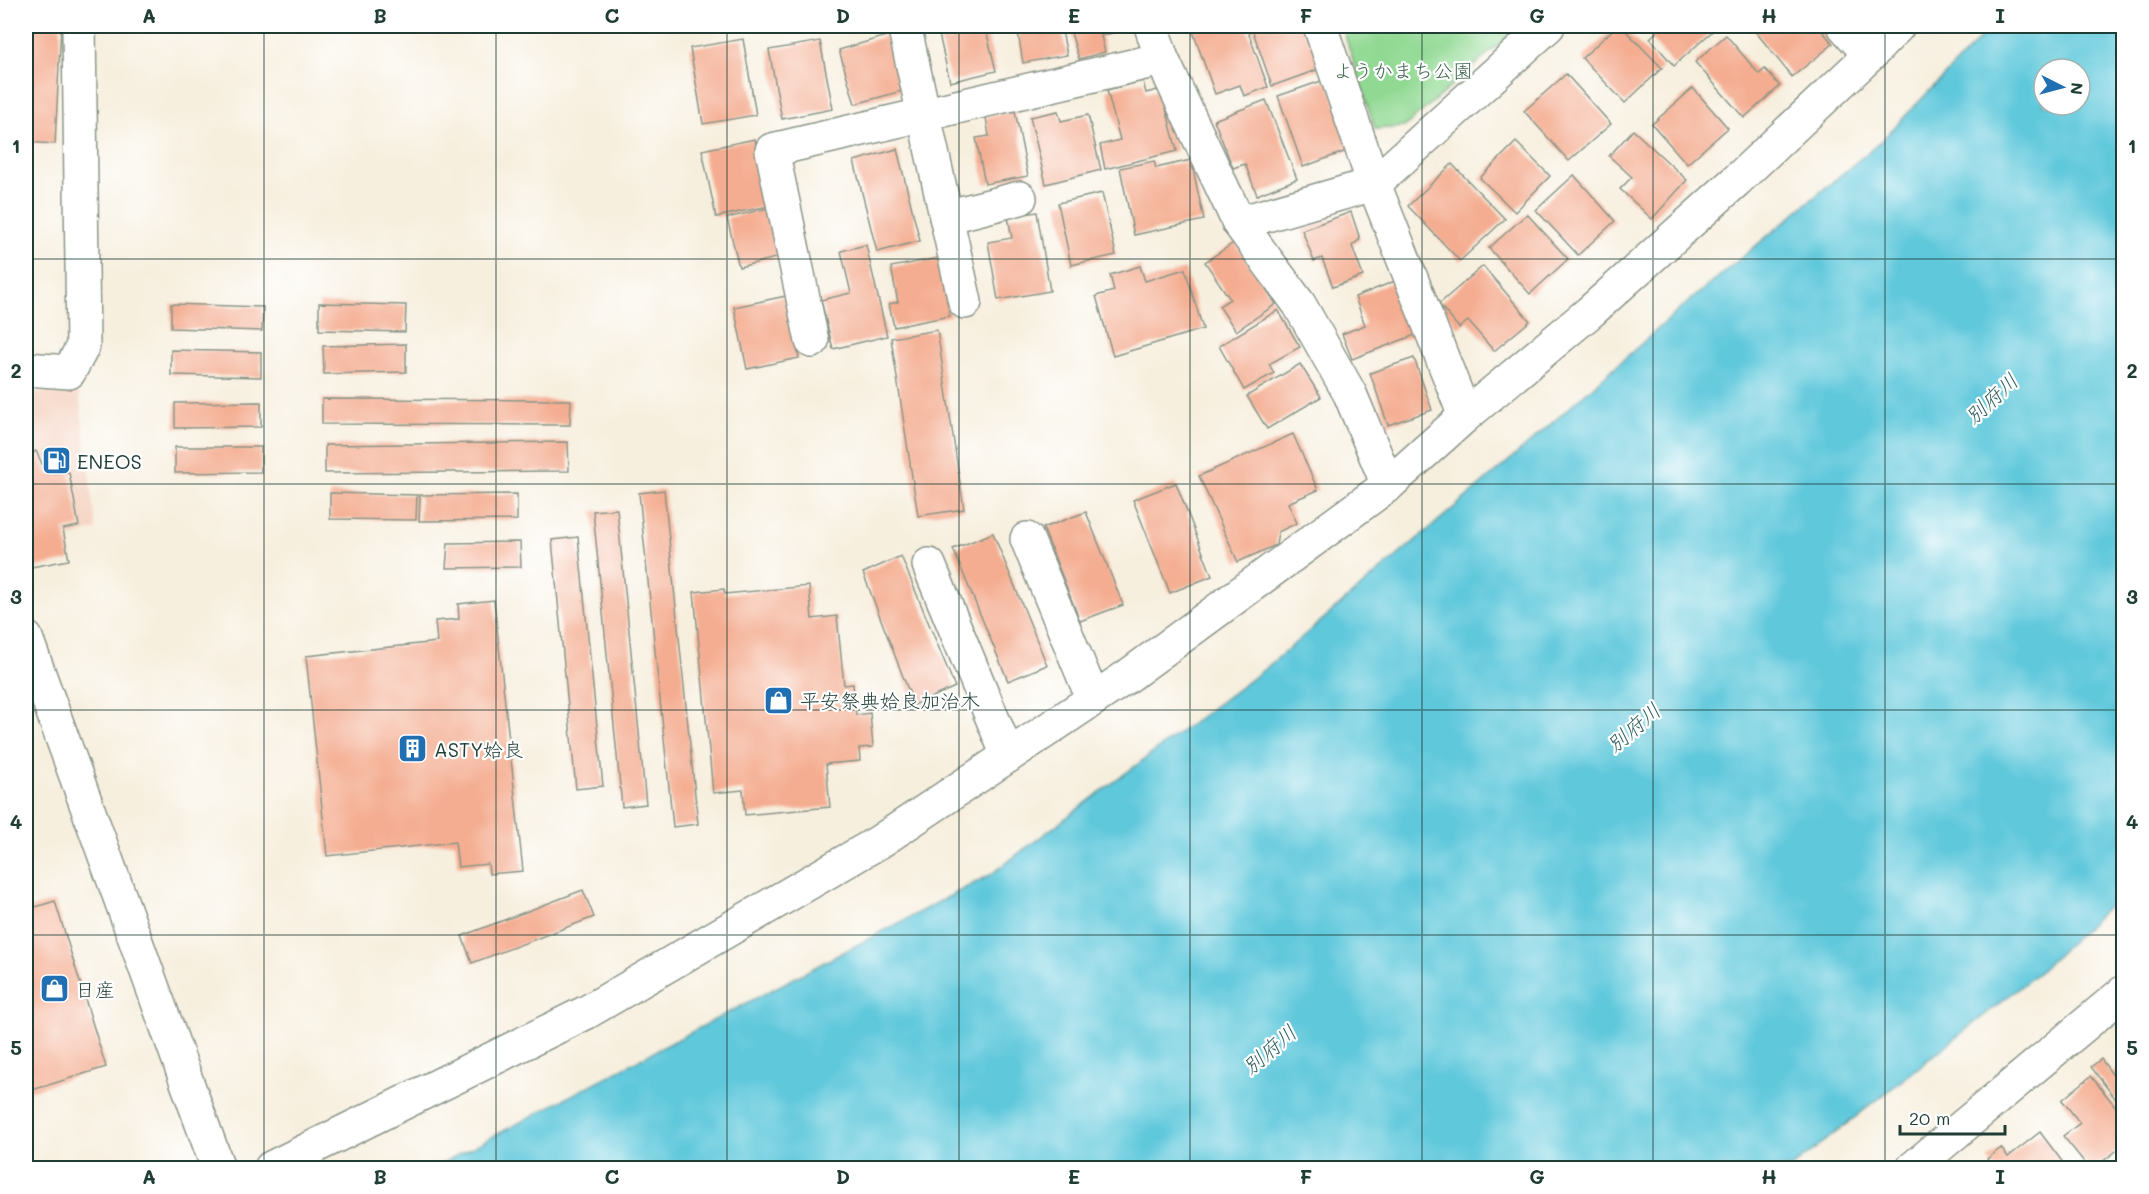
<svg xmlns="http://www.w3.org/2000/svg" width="2149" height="1194" font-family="Mali,'Klee One',sans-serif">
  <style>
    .built { fill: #f5d3c1 }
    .green { fill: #91d993; stroke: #588b64; stroke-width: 1.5 }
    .water { fill: #5fc8db; stroke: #3f8288; stroke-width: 1.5; fill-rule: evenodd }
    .building { fill: #f4ad91 }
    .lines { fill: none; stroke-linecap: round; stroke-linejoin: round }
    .minor-casing { stroke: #8b9689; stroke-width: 36 }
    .tertiary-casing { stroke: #8b9689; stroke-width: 36 }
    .minor { stroke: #fff; stroke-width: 33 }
    .tertiary { stroke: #fff; stroke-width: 33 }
    .grid { fill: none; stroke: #1f3d34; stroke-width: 1.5; stroke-opacity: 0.55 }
    .labels { text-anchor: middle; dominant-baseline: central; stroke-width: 4.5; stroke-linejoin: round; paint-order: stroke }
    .park-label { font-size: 20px; fill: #3c644c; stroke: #fff }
    .poi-label { font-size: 20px; fill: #1f3d34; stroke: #fff; text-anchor: start }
    .water-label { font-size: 21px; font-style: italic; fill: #2f605e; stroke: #fff }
    .neatline { fill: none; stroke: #1f3d34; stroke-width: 2 }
    .grid-label { font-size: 20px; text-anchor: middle; font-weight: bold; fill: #1f3d34 }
  </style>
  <rect width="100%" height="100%" fill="#fff"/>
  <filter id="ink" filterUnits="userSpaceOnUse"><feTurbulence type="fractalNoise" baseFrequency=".0167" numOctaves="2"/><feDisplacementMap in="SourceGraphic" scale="12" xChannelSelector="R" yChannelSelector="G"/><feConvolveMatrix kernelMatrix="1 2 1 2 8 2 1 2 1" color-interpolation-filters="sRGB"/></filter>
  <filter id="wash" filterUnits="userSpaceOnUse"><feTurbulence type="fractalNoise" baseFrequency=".008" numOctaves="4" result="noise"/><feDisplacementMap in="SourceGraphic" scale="24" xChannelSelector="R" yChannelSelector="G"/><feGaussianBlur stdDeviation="1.35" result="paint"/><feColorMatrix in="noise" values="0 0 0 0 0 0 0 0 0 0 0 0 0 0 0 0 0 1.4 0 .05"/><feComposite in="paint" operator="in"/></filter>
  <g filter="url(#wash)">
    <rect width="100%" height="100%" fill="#f7efde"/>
    <!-- built -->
    <path class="built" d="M26,392L79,393L96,529L68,538L72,559L29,571L26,562Z"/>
    <!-- green -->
    <path class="green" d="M1342,26H1520L1404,127L1375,129Z"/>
    <!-- water -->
    <path class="water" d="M1992,26H2123V893L2039,972L1791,1168H433L990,875L1267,667L1518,453L1686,304L1879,143ZM2044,69H2080V105H2044Z"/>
    <g id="blocks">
      <!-- building -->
      <g class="building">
        <path d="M26,26H61L55,144L26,142Z"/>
        <path d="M937,26H985L996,71L950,82Z"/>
        <path d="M1017,26H1061L1067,55L1023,63Z"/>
        <path d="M1069,26H1117L1119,31L1101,36L1105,52L1079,59Z"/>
        <path d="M1191,26H1246L1268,87L1244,96L1240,85L1215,94Z"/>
        <path d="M1251,26H1306L1322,68L1272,86Z"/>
        <path d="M1617,26H1621L1662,68L1625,103L1582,58Z"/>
        <path d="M1663,26H1718L1674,66L1650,38Z"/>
        <path d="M1751,26H1818L1833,44L1792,77Z"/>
        <path d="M893,34L909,89L855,104L839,50Z"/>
        <path d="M1726,35L1759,74L1765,69L1780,86L1744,118L1695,62Z"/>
        <path d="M743,39L756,115L703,124L690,48Z"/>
        <path d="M820,41L833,109L782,119L769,50Z"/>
        <path d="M1566,74L1611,124L1569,161L1524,111Z"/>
        <path d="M1327,79L1352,149L1303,167L1278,96Z"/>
        <path d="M1143,81L1146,93L1161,89L1177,151L1105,169L1100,145L1120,140L1107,90Z"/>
        <path d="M1693,88L1728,128L1687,164L1652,124Z"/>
        <path d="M1266,100L1297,179L1257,195L1245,164L1233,168L1214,120Z"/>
        <path d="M1015,111L1028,176L985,184L976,138L989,136L986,117Z"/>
        <path d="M1058,111L1061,121L1088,115L1101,170L1046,184L1030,117Z"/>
        <path d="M1633,130L1687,180L1652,219L1620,189L1632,177L1609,156Z"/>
        <path d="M755,139L769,206L716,217L702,150Z"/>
        <path d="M1516,142L1550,176L1515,212L1480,178Z"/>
        <path d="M897,149L920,241L877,252L854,161Z"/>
        <path d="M1191,160L1204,220L1134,235L1120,168L1154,161L1156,168Z"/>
        <path d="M1452,164L1505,219L1460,261L1408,206Z"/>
        <path d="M1574,175L1615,221L1578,255L1536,210Z"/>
        <path d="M1102,193L1116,255L1071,265L1058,203Z"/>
        <path d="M768,208L780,257L739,267L727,218Z"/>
        <path d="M1037,212L1050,291L998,300L988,242L1012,238L1008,217Z"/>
        <path d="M1351,212L1360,239L1352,246L1363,276L1333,287L1322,258L1314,261L1302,230Z"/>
        <path d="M1527,214L1568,259L1530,294L1489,248Z"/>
        <path d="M1235,242L1276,304L1236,331L1219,306L1230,299L1205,262Z"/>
        <path d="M866,245L887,336L833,349L821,300L851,293L841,251Z"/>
        <path d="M939,258L950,316L894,327L889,304L898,302L891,267Z"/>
        <path d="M1140,266L1145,281L1185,269L1203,329L1113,356L1096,296L1114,291L1110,275Z"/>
        <path d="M1483,266L1530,321L1494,351L1468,321L1459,328L1439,304Z"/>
        <path d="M1395,281L1415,335L1352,359L1342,334L1365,325L1355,297Z"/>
        <path d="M786,296L799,358L747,369L734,307Z"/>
        <path d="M319,303L406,305L405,332L319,330Z"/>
        <path d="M171,304L263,307L262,331L171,328Z"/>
        <path d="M1278,310L1300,347L1269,364L1274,373L1244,390L1219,346Z"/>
        <path d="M937,330L964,509L918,516L891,338Z"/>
        <path d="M406,344V372L324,374L323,346Z"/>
        <path d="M171,350L261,352V377L171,375Z"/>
        <path d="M1414,358L1432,410L1388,425L1370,373Z"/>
        <path d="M1300,364L1321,397L1267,429L1247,396Z"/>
        <path d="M322,399L571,400L570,425L322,424Z"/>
        <path d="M261,402V427L175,428V403Z"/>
        <path d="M1293,434L1318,490L1288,503L1297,523L1278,532L1276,545L1238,562L1199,476Z"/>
        <path d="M568,442L569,471L325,473V445Z"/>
        <path d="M175,447H261V472L175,473Z"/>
        <path d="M36,451L47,474L69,472L79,526L63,529L69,560L31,567L26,537V457Z"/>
        <path d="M1176,483L1212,576L1170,593L1133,500Z"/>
        <path d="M664,490L698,824L673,827L639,493Z"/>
        <path d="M330,493L417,495L416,520L330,519Z"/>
        <path d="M517,494V520L419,521L420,495Z"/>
        <path d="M617,509L646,804L622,807L593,511Z"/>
        <path d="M1086,512L1123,605L1080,621L1043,528Z"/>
        <path d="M993,533L1047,665L1008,681L953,549Z"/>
        <path d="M578,537L603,786L576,789L552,540Z"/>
        <path d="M520,542L521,567L446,568L448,543Z"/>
        <path d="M901,556L955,687L914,705L863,573Z"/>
        <path d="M809,586L812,619L837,616L844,685L853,684L856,715L870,713L873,747L859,748L860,761L826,764L830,807L745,815L743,790L713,793L694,592L724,589L725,594Z"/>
        <path d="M494,600L523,871L489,874L488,864L458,867L455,842L327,856L306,656L437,642L435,621L459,619L458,604Z"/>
        <path d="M583,890L594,917L472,963L462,936Z"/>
        <path d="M55,901L106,1067L26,1092V910Z"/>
        <path d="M2124,1023V1037L2117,1029Z"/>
        <path d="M2101,1059L2112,1074L2124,1065V1110L2091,1067Z"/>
        <path d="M2091,1076L2124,1117V1145L2094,1168H2089L2063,1136L2080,1123L2062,1100Z"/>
        <path d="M2040,1132L2067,1168H1994L1987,1159L2001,1148L2008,1157Z"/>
      </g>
    </g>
  </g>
  <g filter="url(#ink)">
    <use href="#blocks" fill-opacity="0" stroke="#8b9689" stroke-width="1.5"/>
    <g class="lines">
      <defs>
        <g id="minor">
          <path d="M1151,26L1162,59L1239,223L1299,304L1350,394L1388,485"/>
          <path d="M1320,26L1374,184L1465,416"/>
          <path d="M1844,26L1870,55"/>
          <path d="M906,34L965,302"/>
          <path d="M946,217L1020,198"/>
          <path d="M1239,223L1374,184L1548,26"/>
          <path d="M812,341L772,150L1162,59"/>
          <path d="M26,369L69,372L83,346L79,26"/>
          <path d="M1027,539L1093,699"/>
          <path d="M929,565L1008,756"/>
          <path d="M1913,1168L2124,992"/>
        </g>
        <g id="tertiary">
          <path d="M26,638L218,1168"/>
          <path d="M271,1168L587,1012L879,842L1128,676L1388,485L1465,416L1590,312L1737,180L1870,55L1898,26"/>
        </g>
      </defs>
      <!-- minor casing -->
      <use href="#minor" class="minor-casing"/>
      <!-- tertiary casing -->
      <use href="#tertiary" class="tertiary-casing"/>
      <!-- minor -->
      <use href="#minor" class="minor"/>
      <!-- tertiary -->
      <use href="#tertiary" class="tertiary"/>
    </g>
  </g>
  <!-- grid -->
  <path class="grid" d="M264,26V1168M496,26V1168M727,26V1168M959,26V1168M1190,26V1168M1422,26V1168M1653,26V1168M1885,26V1168M26,259H2124M26,484H2124M26,710H2124M26,935H2124"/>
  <!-- icons -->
  <defs>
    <symbol id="fuel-square" viewBox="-11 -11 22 22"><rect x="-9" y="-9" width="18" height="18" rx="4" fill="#1f6fb2" stroke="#fff"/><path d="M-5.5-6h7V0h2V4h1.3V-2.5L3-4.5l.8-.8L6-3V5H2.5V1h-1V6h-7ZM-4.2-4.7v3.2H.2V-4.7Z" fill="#fff"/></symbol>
    <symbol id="shop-square" viewBox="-11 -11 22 22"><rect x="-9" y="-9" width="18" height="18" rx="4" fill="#1f6fb2" stroke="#fff"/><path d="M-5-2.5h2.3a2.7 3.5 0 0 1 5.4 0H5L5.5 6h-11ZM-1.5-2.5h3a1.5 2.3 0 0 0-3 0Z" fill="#fff"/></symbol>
    <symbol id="building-square" viewBox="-11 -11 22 22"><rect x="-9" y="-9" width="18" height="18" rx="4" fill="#1f6fb2" stroke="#fff"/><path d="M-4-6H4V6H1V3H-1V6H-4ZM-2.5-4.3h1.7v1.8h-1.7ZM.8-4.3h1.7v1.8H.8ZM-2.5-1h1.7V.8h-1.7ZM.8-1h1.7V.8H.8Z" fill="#fff"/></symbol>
  </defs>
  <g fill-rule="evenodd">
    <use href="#fuel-square" x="40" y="444" width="33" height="33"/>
    <use href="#shop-square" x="762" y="684" width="33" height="33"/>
    <use href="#building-square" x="396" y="732" width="33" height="33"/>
    <use href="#shop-square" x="38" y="972" width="33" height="33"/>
  </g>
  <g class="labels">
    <!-- park labels -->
    <g class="park-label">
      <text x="1403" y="70">ようかまち公園</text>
    </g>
    <!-- poi labels -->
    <g class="poi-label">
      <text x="77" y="461">ENEOS</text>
      <text x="800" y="700">平安祭典姶良加治木</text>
      <text x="434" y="749">ASTY姶良</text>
      <text x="75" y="989">日産</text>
    </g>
    <!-- water labels -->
    <g class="water-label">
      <text transform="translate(1991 398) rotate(-43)">別府川</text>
      <text transform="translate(1633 727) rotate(-41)">別府川</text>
      <text transform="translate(1269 1049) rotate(-41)">別府川</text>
    </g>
  </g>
  <!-- margin -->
  <rect width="2149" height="1194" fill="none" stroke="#fff" stroke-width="66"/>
  <!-- north arrow -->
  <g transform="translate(2062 87) rotate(96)"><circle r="28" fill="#ffffff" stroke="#a5b1ae" stroke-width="1.5"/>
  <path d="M0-4.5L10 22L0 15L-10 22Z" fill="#1f6fb2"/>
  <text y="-9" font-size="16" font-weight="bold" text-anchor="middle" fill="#1f3d34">N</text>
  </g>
  <!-- scale -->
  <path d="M1900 1125v9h105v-9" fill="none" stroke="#1f3d34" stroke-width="3"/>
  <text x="1909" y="1125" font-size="18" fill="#1f3d34" stroke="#ffffff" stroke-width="4.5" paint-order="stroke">20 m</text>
  <rect x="33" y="33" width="2083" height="1128" class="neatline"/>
  <g class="grid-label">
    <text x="149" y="23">A</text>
    <text x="380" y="23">B</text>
    <text x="612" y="23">C</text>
    <text x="843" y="23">D</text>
    <text x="1074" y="23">E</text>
    <text x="1306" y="23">F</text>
    <text x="1537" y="23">G</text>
    <text x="1769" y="23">H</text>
    <text x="2000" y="23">I</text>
    <text x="16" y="153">1</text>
    <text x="2132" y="153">1</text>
    <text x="16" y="378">2</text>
    <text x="2132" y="378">2</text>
    <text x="16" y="604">3</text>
    <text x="2132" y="604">3</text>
    <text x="16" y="829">4</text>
    <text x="2132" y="829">4</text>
    <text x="16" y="1055">5</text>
    <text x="2132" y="1055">5</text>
    <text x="149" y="1184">A</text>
    <text x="380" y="1184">B</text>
    <text x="612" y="1184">C</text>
    <text x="843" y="1184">D</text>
    <text x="1074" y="1184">E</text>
    <text x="1306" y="1184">F</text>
    <text x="1537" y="1184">G</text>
    <text x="1769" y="1184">H</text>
    <text x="2000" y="1184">I</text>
  </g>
</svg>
